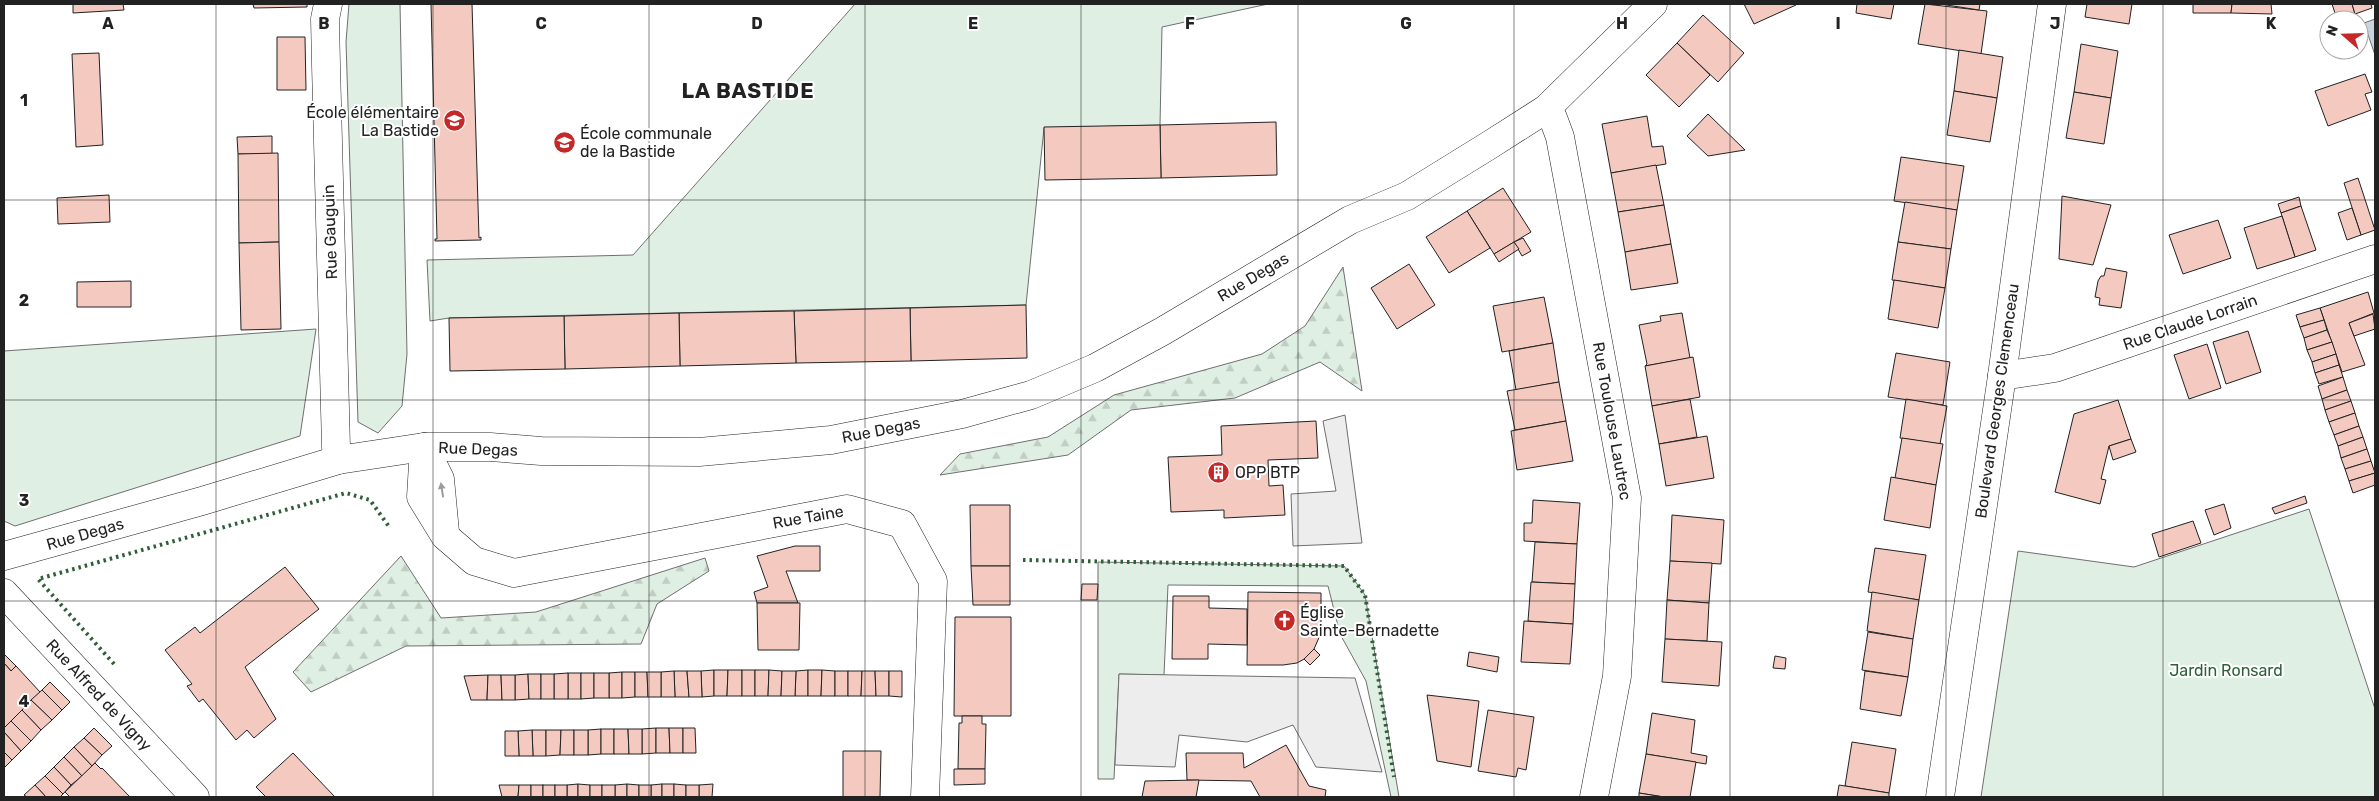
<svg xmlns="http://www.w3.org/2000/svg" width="2379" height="801" font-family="Rubik,sans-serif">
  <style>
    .green { fill: #e0efe3; stroke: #6f6f6f }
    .forest { fill: url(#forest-firs); stroke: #6f6f6f }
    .parking { fill: #ededed; stroke: #6f6f6f }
    .water { fill: url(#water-ripples); stroke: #6f6f6f }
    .building { fill: #f3c9c0; stroke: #222 }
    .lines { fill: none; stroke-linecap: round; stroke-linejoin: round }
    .minor-casing { stroke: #222; stroke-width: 29 }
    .primary-casing { stroke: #222; stroke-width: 29 }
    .minor { stroke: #fff; stroke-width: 28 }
    .primary { stroke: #fff; stroke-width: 28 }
    .hedge { stroke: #2f5e38; stroke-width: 4; stroke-dasharray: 2.5 4; stroke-linecap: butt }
    .oneway { fill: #9c9c9c }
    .grid { fill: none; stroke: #222; stroke-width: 1; stroke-opacity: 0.55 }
    .labels { text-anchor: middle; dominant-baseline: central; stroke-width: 4; stroke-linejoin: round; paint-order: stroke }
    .poi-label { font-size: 16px; fill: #222; stroke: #fff; text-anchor: start }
    .street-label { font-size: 16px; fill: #222; stroke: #fff }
    .park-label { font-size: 16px; fill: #2f5e38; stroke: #fff }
    .district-label { font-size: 21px; font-weight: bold; letter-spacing: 1px; fill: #222; stroke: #fff }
    .grid-label { font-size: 16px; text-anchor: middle; font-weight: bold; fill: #222; stroke: #fff; stroke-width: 4; stroke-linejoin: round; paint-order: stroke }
  </style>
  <defs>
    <pattern id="forest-firs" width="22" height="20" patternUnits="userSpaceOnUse" patternTransform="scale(1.25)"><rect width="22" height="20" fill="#e0efe3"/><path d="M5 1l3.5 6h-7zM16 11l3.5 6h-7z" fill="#c0cdc2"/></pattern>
    <pattern id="water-ripples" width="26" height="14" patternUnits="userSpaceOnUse" patternTransform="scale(1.25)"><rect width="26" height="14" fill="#c7d3dd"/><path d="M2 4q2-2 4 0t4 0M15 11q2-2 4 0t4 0" fill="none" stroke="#abb5bd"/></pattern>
  </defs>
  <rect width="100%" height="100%" fill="#fff"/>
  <!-- green -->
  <g class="green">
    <path d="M349,4H400L407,354L402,406L378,433L358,422L346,42Z"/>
    <path d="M855,4H1268L1162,27L1160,125L1044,128L1026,305L449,318L430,321L427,260L633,255Z"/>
    <path d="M316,329L300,436L15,526L4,521V351Z"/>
    <path d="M2309,509L2375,709V797H1981L2018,551L2134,567Z"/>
    <path d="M1098,562L1344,566L1365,595L1399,797H1391L1366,681L1340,634L1328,586L1168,585L1164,675L1119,674L1114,779H1098Z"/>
  </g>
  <!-- forest -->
  <g class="forest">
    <path d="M1343,267L1362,391L1320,362L1235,398L1131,410L1068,455L940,475L960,454L1048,437L1114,395L1262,354L1305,326Z"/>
    <path d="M401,556L441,618L536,612L705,558L709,571L657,604L641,644L406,646L311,692L293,672Z"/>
  </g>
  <!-- parking -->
  <g class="parking">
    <path d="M1345,415L1362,543L1293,546L1291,494L1336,491L1323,421Z"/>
    <path d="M1119,674L1355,678L1382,772L1316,767L1293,725L1247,742L1179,735L1175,767L1115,765Z"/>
  </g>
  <!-- water -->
  <path class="water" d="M2375,19V55L2364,23Z"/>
  <!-- building -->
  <g class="building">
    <path d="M73,4H123L124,10L73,13Z"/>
    <path d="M253,4H307V7L254,8Z"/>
    <path d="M431,4H472L479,238L481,237V240L435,241V239H437Z"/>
    <path d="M1744,4H1796V5L1754,24Z"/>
    <path d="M1857,4H1894L1891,19L1856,13Z"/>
    <path d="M1925,4L1987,11L1981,54L1918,44Z"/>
    <path d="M1940,4H1980L1979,10Z"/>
    <path d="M2087,4H2132L2129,24L2085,17Z"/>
    <path d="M2193,4H2232L2231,13H2193Z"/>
    <path d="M2232,4H2271L2272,14L2231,13Z"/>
    <path d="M2332,4H2352L2355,14L2337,19Z"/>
    <path d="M2352,4H2371L2372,8L2355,14Z"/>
    <path d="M1703,15L1744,53L1718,82L1677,43Z"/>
    <path d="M277,37H305L306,90H277Z"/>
    <path d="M1677,43L1710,75L1679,107L1646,75Z"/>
    <path d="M2081,44L2118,51L2111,98L2074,92Z"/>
    <path d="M1959,50L2003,57L1997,98L1954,91Z"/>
    <path d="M99,53L103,145L76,147L72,54Z"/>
    <path d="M2365,74L2372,92L2365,94L2371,110L2328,126L2315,91Z"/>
    <path d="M1954,91L1997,98L1990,142L1947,135Z"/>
    <path d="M2074,92L2111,98L2104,144L2066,138Z"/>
    <path d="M1708,114L1745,150L1708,156L1687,136Z"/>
    <path d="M1647,116L1652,147L1663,146L1666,164L1611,173L1602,124Z"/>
    <path d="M1276,122L1277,175L1161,178L1160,125Z"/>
    <path d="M1160,125L1161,178L1045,180L1044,127Z"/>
    <path d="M272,136V154H238L237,137Z"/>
    <path d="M278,153L279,242L239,243L238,154Z"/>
    <path d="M1901,157L1964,166L1957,210L1894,201Z"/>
    <path d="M1656,165L1664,205L1618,212L1611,173Z"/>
    <path d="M2358,178L2375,230L2361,235L2344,183Z"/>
    <path d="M1503,188L1531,232L1494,254L1467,211Z"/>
    <path d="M109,195L110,222L58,224L57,198Z"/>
    <path d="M2062,196L2111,205L2093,265L2059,259Z"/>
    <path d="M2299,197L2301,206L2281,213L2278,204Z"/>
    <path d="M1905,202L1957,210L1951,249L1898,242Z"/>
    <path d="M1664,205L1671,244L1625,252L1618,212Z"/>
    <path d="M2301,206L2316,250L2295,257L2281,213Z"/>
    <path d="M2352,208L2361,235L2347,240L2338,213Z"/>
    <path d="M1467,211L1490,248L1449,273L1426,237Z"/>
    <path d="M2282,216L2295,257L2257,269L2244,228Z"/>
    <path d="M2218,220L2231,258L2183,274L2169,235Z"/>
    <path d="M1523,238L1531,251L1522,256L1514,242Z"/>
    <path d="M279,242L281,329L241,330L239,243Z"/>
    <path d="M1514,242L1519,249L1499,262L1494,254Z"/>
    <path d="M1898,242L1951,249L1945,288L1892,280Z"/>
    <path d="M1671,244L1678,283L1631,290L1625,252Z"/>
    <path d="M1409,264L1435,305L1397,329L1371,288Z"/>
    <path d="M2106,268L2127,272L2121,308L2099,305L2100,298L2095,297L2098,281L2101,276H2104Z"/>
    <path d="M1894,280L1945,288L1938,328L1888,319Z"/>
    <path d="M131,281V307H77V282Z"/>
    <path d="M2368,292L2374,313L2349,323L2365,365L2342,372L2320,308Z"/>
    <path d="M1544,297L1553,343L1502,352L1493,306Z"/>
    <path d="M1026,305L1027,358L911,361L910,308Z"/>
    <path d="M910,308L911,361L796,363L794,311Z"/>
    <path d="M2320,308L2324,320L2300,327L2296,315Z"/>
    <path d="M794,311L796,363L680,366L679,313Z"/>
    <path d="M679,313L680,366L565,369L564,316Z"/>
    <path d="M1682,313L1690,358L1645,366L1647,364L1639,325L1661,321L1660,316Z"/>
    <path d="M2373,314L2375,329L2354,336L2349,323Z"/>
    <path d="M564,316L565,369L450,371L449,318Z"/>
    <path d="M2324,320L2327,330L2304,338L2300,327Z"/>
    <path d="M2327,330L2332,342L2307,350L2304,338Z"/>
    <path d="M2248,331L2261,372L2226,384L2213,342Z"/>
    <path d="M2332,342L2336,354L2312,362L2307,350Z"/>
    <path d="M1553,343L1559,382L1516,390L1509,351Z"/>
    <path d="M2207,344L2221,388L2189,399L2174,355Z"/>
    <path d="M1896,353L1950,362L1943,405L1888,397Z"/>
    <path d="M2336,354L2339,365L2315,373L2312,362Z"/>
    <path d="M1693,357L1700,397L1652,406L1645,366Z"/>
    <path d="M2339,365L2343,377L2319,384L2315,373Z"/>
    <path d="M2343,377L2347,390L2322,399L2318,386Z"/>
    <path d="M1559,382L1566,421L1515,430L1507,391Z"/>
    <path d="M2347,390L2351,401L2325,410L2322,399Z"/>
    <path d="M1690,399L1697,437L1659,444L1652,406Z"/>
    <path d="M1906,399L1947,406L1940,444L1900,438Z"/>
    <path d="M2118,400L2131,439L2109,446L2101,479L2106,480L2100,504L2055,492L2074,414Z"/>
    <path d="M2351,401L2355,413L2329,422L2325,410Z"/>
    <path d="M2355,413L2359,426L2334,435L2329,422Z"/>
    <path d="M1316,421L1318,458L1268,460L1269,486L1283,485L1285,515L1224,518V510L1171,512L1168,457L1222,455L1221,426Z"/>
    <path d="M1566,421L1573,461L1517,470L1511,431Z"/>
    <path d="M2359,426L2363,437L2338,446L2334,435Z"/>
    <path d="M1707,436L1714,478L1666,486L1659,444Z"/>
    <path d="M2363,437L2367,449L2341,458L2338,446Z"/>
    <path d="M1902,438L1943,444L1936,485L1895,478Z"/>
    <path d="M2131,439L2136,452L2113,460L2109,446Z"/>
    <path d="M2367,449L2371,461L2345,469L2341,458Z"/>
    <path d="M2371,461L2375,473L2349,481L2345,469Z"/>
    <path d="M2375,473V485L2353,493L2349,481Z"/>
    <path d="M1891,477L1936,485L1930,528L1884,520Z"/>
    <path d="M2305,496L2307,503L2275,514L2272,508Z"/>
    <path d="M1533,500L1580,503L1577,544L1524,541V523H1532Z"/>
    <path d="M2224,504L2231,528L2214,535L2205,510Z"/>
    <path d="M970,505H1010V566H971Z"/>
    <path d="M1672,515L1724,520L1721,564L1670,561Z"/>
    <path d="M2193,521L2201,543L2159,557L2152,534Z"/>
    <path d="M1535,542L1577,544L1575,584L1532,582Z"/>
    <path d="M795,546H820V571H786L798,603H757L754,592L768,587L757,556Z"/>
    <path d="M1875,548L1926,555L1919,600L1868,592Z"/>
    <path d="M1670,561L1712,563L1709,603L1667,600Z"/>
    <path d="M971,566H1010V605H973Z"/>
    <path d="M285,567L319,609L245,667L276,719L254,738L247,730L236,740L203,699L199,702L187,686L192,684L165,650L195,627L200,633Z"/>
    <path d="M1531,582L1575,584L1573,624L1528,621Z"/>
    <path d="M1082,584H1098L1097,600H1081Z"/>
    <path d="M1248,592L1321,593V633L1314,649L1306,658L1297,663L1283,665H1247Z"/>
    <path d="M1872,592L1919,600L1913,639L1867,631Z"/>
    <path d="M1173,596H1209V608L1247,609V645L1208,644V659H1172Z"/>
    <path d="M1667,600L1709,603L1707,641L1665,639Z"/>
    <path d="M757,603H800L799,650H758Z"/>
    <path d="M955,617H1011V716H954Z"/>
    <path d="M1524,621L1573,624L1570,664L1521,662Z"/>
    <path d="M1868,632L1913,639L1908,677L1862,670Z"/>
    <path d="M1665,639L1722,642L1719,686L1662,682Z"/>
    <path d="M1314,649L1320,655L1310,665L1304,659Z"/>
    <path d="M1469,652L1499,657L1497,672L1467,666Z"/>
    <path d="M4,654L16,666L11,671L4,663Z"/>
    <path d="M1775,656L1786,658L1785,669L1773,668Z"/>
    <path d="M4,663L11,671L16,666L40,692L4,728Z"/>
    <path d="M714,670V696L702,697L701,671Z"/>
    <path d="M714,670H728L727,696H714Z"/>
    <path d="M728,670H742V696H727Z"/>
    <rect x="742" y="670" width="13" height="26"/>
    <path d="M755,670H769L768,696H755Z"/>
    <path d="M769,670L782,671L781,696H768Z"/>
    <path d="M808,670V696H795L796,671Z"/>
    <path d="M808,670H822L821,696H808Z"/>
    <path d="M822,670L835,671V696H821Z"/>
    <path d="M674,671H687L689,697H675Z"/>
    <path d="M674,671L675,697H661V672Z"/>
    <path d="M687,671H701L702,697H689Z"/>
    <path d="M782,671H796L795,696H781Z"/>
    <rect x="835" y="671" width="13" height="25"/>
    <path d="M848,671H862L861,696H848Z"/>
    <path d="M862,671H875L876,696H861Z"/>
    <path d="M875,671H889V696H876Z"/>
    <path d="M889,671H902V697L889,696Z"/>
    <path d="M1865,671L1908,677L1901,716L1860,709Z"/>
    <path d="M622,672V698H609V673Z"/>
    <path d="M622,672H635V697L622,698Z"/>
    <path d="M635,672H647L648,697H635Z"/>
    <path d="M647,672H661V697H648Z"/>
    <rect x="568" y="673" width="13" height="26"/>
    <path d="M568,673V699H554V674Z"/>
    <path d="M581,673H594V698L581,699Z"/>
    <rect x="594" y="673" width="15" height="25"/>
    <path d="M528,674L529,699L515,700V675Z"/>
    <path d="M528,674H541V699H529Z"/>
    <rect x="541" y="674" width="13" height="25"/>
    <path d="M488,675L487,700H471L464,676Z"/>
    <path d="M488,675H501L502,700H487Z"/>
    <path d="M501,675H515V700H502Z"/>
    <path d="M50,682L70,702L62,710L42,690Z"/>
    <path d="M42,690L62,710L52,720L31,700Z"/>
    <path d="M1427,695L1479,701L1471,767L1437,761Z"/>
    <path d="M31,700L52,720L41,730L22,710Z"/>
    <path d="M22,710L41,730L31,741L11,721Z"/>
    <path d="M1488,710L1534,717L1526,770L1518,768L1516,777L1478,771Z"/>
    <path d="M1652,713L1695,720L1691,753L1707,756L1706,764L1646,754Z"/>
    <path d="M962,716H982V724H986L985,769H958L959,723H962Z"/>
    <path d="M11,721L31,741L21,751L4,732V728Z"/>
    <path d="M94,728L112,746L102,755L84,738Z"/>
    <path d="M656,728V753L642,754V729Z"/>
    <path d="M656,728H669L670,753H656Z"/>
    <path d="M669,728H683V753H670Z"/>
    <path d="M683,728H695L696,753H683Z"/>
    <path d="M601,729V754L588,755V730Z"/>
    <rect x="601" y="729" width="13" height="25"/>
    <path d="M614,729H628L629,754H614Z"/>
    <path d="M628,729H642V754H629Z"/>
    <path d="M532,730H546V756H533Z"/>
    <path d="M532,730L533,756H519L518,731Z"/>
    <path d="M546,730H561L560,755L546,756Z"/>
    <path d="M561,730H574V755H560Z"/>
    <rect x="574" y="730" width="14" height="25"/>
    <path d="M505,731H518L519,756H505Z"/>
    <path d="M4,732L21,751L12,760L4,752Z"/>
    <path d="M84,738L102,755L92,766L74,747Z"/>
    <path d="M1852,742L1896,749L1889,793L1845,786Z"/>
    <path d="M1286,745L1309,786L1326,790L1325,797H1260L1251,781L1187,780L1186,753H1243L1244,768Z"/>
    <path d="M74,747L92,766L82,776L64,757Z"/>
    <path d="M843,751H881L880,797H843Z"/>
    <path d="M4,752L12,760L4,768Z"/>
    <path d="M293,753L335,797H266L256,787Z"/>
    <path d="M1646,754L1696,762L1690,797H1664L1639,793Z"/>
    <path d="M64,757L82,776L71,785L54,767Z"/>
    <path d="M95,763L101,769L102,768L130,797H70L65,792Z"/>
    <path d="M54,767L71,785L63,794L45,776Z"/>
    <path d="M954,769H985V784L954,785Z"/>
    <path d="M45,776L63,794L60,797H46L35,785Z"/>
    <path d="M1199,780L1196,797H1142L1145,781Z"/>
    <path d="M578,784V797H567V785Z"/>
    <path d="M578,784L590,785V797H578Z"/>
    <path d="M627,784V797H615V785Z"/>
    <path d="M627,784L639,785V797H627Z"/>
    <path d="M662,784V797H651V785Z"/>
    <rect x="662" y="784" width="12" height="13"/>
    <path d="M674,784L686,785V797H674Z"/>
    <path d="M713,784L712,797H699V785Z"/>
    <path d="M35,785L46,797H27L24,795Z"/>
    <path d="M499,785H519L518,797H502Z"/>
    <path d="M519,785H531V797H518Z"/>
    <rect x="531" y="785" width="12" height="12"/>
    <rect x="543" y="785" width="12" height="12"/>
    <rect x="555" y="785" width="12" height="12"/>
    <rect x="590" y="785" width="12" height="12"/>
    <rect x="602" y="785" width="13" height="12"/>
    <rect x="639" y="785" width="12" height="12"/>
    <rect x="686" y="785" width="13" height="12"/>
    <path d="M1839,785L1889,793V797H1837Z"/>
    <path d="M1639,793L1664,797H1639Z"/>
  </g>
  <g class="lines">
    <defs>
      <g id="minor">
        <path d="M328,4L325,19L326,65L336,447L338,460"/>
        <path d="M1546,109L1553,118L1560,137L1627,498L1617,676L1594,797"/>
        <path d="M2002,376L2055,368L2375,259"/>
        <path d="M424,447L421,497L445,536L474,561L514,573L847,509L902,524L933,581L925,797"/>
        <path d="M426,451L440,479L445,532"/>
        <path d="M4,556L202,501L338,460L424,447H490L541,451L699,452L831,440L962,414L1031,395L1095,368L1163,331L1350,220L1407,196L1488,146L1546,109L1653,4"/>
        <path d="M4,593L195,797"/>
      </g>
      <path id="primary" d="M1940,797L2002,376L2052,4"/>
    </defs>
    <!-- minor casing -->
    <use href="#minor" class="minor-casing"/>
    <!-- primary casing -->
    <use href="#primary" class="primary-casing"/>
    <!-- minor -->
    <use href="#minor" class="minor"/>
    <!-- primary -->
    <use href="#primary" class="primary"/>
    <!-- hedge -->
    <g class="hedge">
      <path d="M1023,560L1344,566L1365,595L1394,777"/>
      <path d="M114,664L38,579L346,493L370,500L390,528"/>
    </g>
  </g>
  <!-- one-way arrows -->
  <defs><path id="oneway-solid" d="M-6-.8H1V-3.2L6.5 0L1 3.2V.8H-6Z" transform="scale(1.25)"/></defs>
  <use class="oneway" href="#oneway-solid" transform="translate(442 490) rotate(-99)"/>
  <!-- grid -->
  <path class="grid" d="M216,4V797M433,4V797M649,4V797M865,4V797M1081,4V797M1298,4V797M1514,4V797M1730,4V797M1946,4V797M2163,4V797M4,200H2375M4,400H2375M4,601H2375"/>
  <!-- icons -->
  <defs>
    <symbol id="school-disc" viewBox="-11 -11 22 22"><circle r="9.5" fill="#c62828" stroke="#fff"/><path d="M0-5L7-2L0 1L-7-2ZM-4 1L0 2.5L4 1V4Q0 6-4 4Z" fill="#fff"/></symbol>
    <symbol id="building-disc" viewBox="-11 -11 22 22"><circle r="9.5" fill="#c62828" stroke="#fff"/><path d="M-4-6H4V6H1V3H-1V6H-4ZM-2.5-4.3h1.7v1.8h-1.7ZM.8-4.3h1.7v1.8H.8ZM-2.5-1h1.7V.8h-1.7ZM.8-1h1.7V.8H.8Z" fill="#fff"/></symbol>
    <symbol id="church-disc" viewBox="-11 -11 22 22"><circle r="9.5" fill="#c62828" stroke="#fff"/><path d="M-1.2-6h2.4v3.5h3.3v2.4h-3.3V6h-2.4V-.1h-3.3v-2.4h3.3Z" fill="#fff"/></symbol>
  </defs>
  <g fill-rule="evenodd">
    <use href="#school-disc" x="442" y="108" width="25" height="25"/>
    <use href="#school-disc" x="552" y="130" width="25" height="25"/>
    <use href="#building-disc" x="1206" y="460" width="25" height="25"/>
    <use href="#church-disc" x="1272" y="608" width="25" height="25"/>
  </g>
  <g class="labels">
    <!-- poi labels -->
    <g class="poi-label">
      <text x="439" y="112" text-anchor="end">École élémentaire<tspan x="439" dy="18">La Bastide</tspan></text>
      <text x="580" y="133">École communale<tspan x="580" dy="18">de la Bastide</tspan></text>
      <text x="1235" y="472">OPP BTP</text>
      <text x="1300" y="612">Église<tspan x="1300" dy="18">Sainte-Bernadette</tspan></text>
    </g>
    <!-- street labels -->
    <g class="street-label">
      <text transform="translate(330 232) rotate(-92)">Rue Gauguin</text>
      <text transform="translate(1253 277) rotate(-31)">Rue Degas</text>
      <text transform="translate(2190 322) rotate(-19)">Rue Claude Lorrain</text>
      <text transform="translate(1997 401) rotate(-82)">Boulevard Georges Clemenceau</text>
      <text transform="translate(1612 421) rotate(80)">Rue Toulouse Lautrec</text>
      <text transform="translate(881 430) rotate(-11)">Rue Degas</text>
      <text transform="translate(478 449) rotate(2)">Rue Degas</text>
      <text transform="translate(808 517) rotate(-10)">Rue Taine</text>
      <text transform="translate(85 534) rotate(-16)">Rue Degas</text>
      <text transform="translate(99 695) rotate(47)">Rue Alfred de Vigny</text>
    </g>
    <!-- park labels -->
    <g class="park-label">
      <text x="2226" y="670">Jardin Ronsard</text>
    </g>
    <!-- district labels -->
    <g class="district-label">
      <text x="748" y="90">LA BASTIDE</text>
    </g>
  </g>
  <g class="grid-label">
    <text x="108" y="29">A</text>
    <text x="324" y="29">B</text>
    <text x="541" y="29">C</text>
    <text x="757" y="29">D</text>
    <text x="973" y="29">E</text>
    <text x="1190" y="29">F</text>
    <text x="1406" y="29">G</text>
    <text x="1622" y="29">H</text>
    <text x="1838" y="29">I</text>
    <text x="2055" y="29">J</text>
    <text x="2271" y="29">K</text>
    <text x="24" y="106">1</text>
    <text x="24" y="306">2</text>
    <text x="24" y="506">3</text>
    <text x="24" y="707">4</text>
  </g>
  <!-- border -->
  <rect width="2379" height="801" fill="none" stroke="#222222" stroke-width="10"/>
  <!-- north arrow -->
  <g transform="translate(2344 35) rotate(290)"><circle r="24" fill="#ffffff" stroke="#a7a7a7"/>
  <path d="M0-4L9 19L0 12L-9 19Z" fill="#c62828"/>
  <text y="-8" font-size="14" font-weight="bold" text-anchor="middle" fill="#222222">N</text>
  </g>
</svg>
